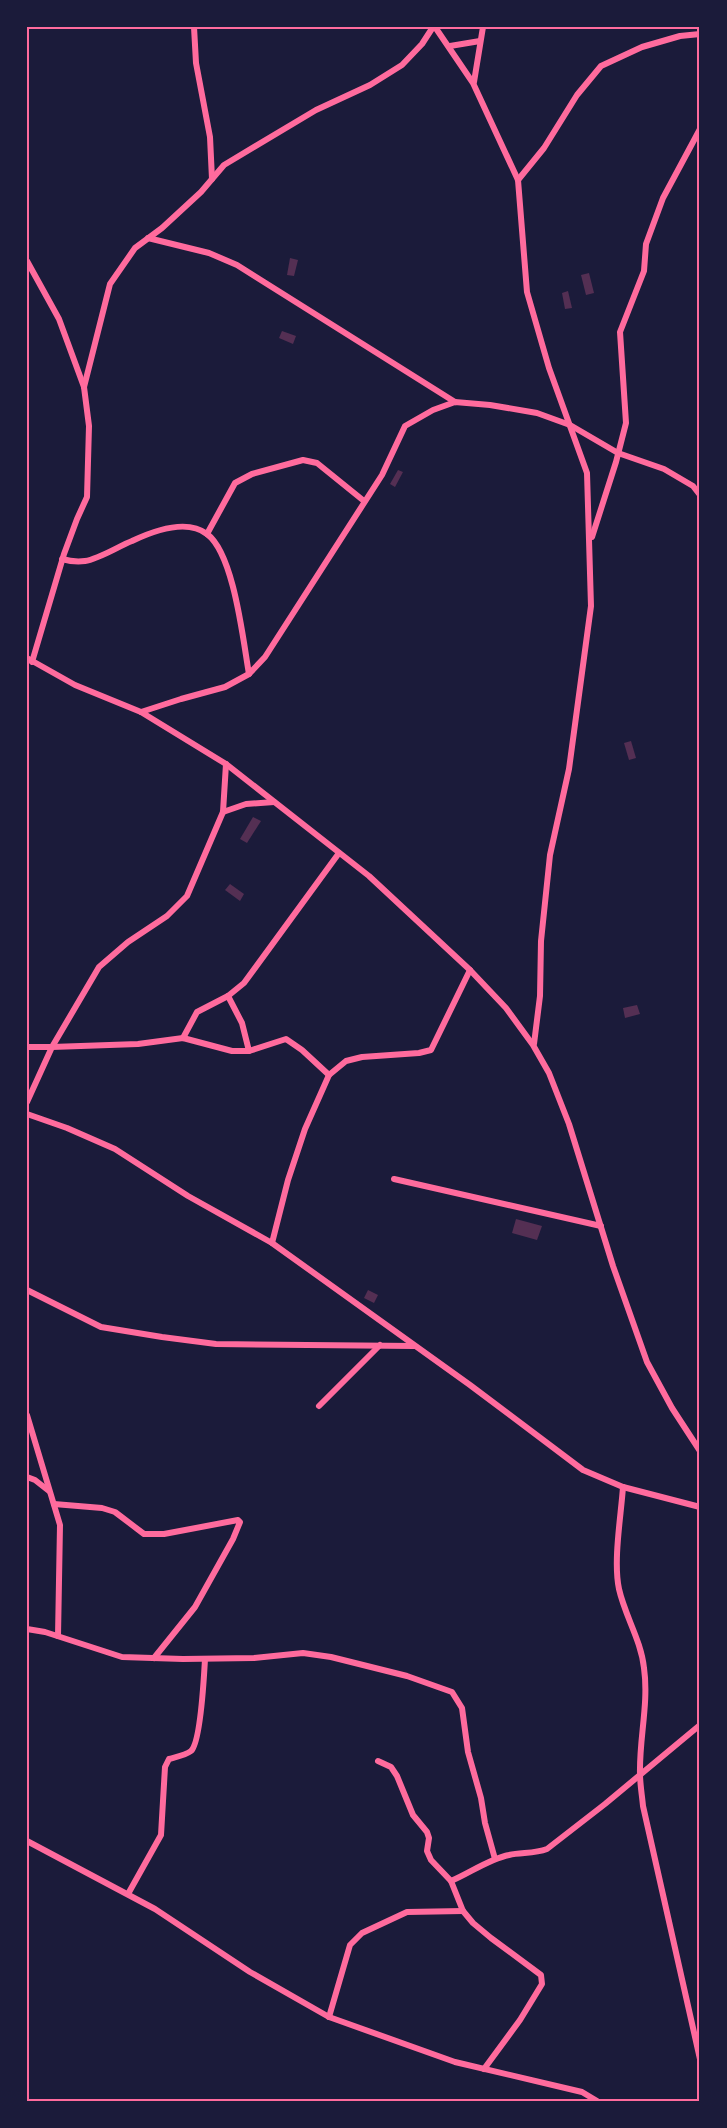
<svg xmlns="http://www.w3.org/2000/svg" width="727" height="2128" font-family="'DejaVu Sans',sans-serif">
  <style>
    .building { fill: #542f53 }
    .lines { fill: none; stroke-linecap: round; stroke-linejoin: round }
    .minor { stroke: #ff6b9d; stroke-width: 6 }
    .neatline { fill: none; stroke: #ff6b9d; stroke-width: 2 }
  </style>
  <rect width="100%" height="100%" fill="#1b1b3a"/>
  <!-- building -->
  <g class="building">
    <path d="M290,258L298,260L294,276L287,275Z"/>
    <path d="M589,273L594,293L586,295L581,275Z"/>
    <path d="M568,291L572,308L565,309L562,293Z"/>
    <path d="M282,331L296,336L293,344L279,338Z"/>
    <path d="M398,470L403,472L395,487L390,484Z"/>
    <path d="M631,741L636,758L629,760L624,743Z"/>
    <path d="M253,817L261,821L247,843L240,839Z"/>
    <path d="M230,884L244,894L240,901L225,890Z"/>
    <path d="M637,1005L640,1014L625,1018L623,1008Z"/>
    <path d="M516,1219L542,1226L537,1240L512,1233Z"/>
    <path d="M368,1290L378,1295L374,1303L364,1298Z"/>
  </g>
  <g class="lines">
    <!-- minor -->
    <g class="minor">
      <path d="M194,27L196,63L210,137L212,179"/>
      <path d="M435,27L473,83L518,180L527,292L549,368L587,473L591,606L569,769L550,855L541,941L540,996L534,1044"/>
      <path d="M450,46L480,41"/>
      <path d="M474,82L483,27"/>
      <path d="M518,180L544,148L577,95L601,66L642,47L680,36L700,34"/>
      <path d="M148,238L209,253L237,265L455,402"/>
      <path d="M27,261L59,319L84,387L89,426L87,497L77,519L64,554L32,662"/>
      <path d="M84,387L110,284L135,248L162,228L201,192L224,165L316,110L370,85L402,65L422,44L433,27"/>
      <path d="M207,534L235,483L252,474L303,460L317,463L364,501"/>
      <path d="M592,537L616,462L626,423L620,332L644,271L646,244L663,198L700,129"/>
      <path d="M62,559C69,561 78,562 85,561C99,559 119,546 132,541C153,531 186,518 207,534C234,554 243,640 249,674"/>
      <path d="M27,658L75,685L141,712L226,764L369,876L470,970L506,1008L533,1045L549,1073L569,1124L613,1266L647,1362L672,1408L700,1451"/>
      <path d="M141,712L181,699L225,687L249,674L265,657L382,475L405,426L433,410L455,402L490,405L537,413L570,425L618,453L664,469L693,486L700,495"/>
      <path d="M223,812L246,804L274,802"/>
      <path d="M228,996L242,1023L249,1051"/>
      <path d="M183,1038L197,1012L228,996L244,983L339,853"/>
      <path d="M27,1047H52L138,1044L183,1038L232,1051H249L286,1039L302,1050L329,1075"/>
      <path d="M27,1102L52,1047L99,967L128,942L167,916L187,896L223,812L226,764"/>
      <path d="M27,1114L67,1128L115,1149L188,1196L272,1243L470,1385L583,1470L623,1487L700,1507"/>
      <path d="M394,1179L601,1226"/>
      <path d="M272,1243L288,1180L305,1129L329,1075L346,1061L362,1057L419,1053L431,1050L470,970"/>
      <path d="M27,1290L101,1327L162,1337L216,1344L414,1346"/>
      <path d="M319,1406L380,1345"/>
      <path d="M27,1415L60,1525L58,1636"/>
      <path d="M27,1477L35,1480L49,1491"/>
      <path d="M623,1487C621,1516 613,1561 619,1589C625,1616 641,1640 644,1668C649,1703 639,1739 640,1774C640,1784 642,1795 643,1806L700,2059"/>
      <path d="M54,1504L102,1508L115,1512L144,1534H164L238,1520L240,1522L233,1539L195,1607L154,1658"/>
      <path d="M27,1629L45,1632L122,1657L183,1659L254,1658L303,1653L331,1657L407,1676L452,1692L462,1708L468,1752L481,1798L485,1823L495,1859"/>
      <path d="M378,1761L391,1767L397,1776L413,1815L427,1832L429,1838L427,1851L431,1860L451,1881L463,1911L473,1923L491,1938L541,1975L542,1984L520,2020L484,2069"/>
      <path d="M27,1841L155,1909L250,1972L329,2017L455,2062L582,2092L597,2101"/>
      <path d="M451,1881C470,1873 489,1859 509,1855C521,1852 534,1854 547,1849L605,1804L700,1725"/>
      <path d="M128,1894L161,1835L165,1767L169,1759C176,1757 186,1755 191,1751C201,1742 204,1675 205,1659"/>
      <path d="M329,2017L350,1945L362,1933L407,1912L463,1911"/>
    </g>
  </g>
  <!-- border -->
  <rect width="727" height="2128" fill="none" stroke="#1b1b3a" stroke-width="57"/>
  <rect x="28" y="28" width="670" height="2072" class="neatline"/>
</svg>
